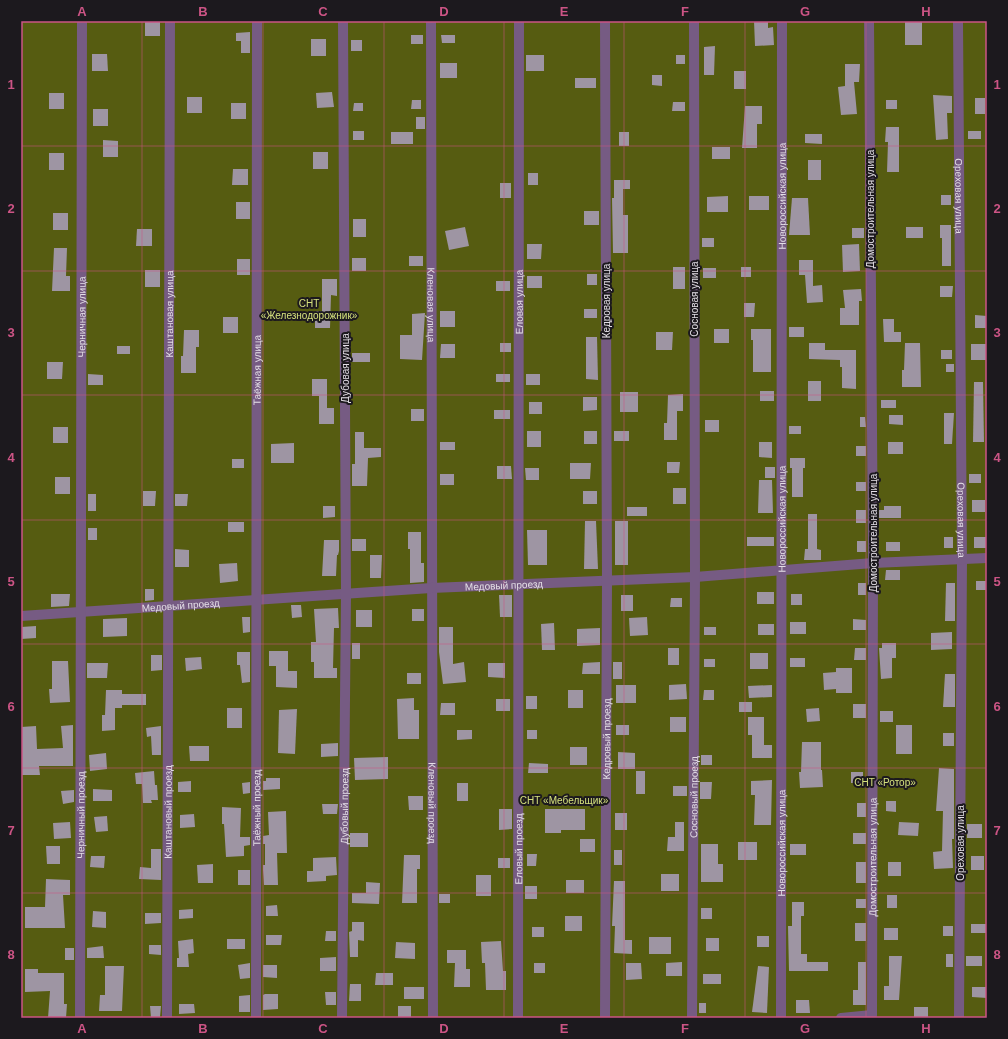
<svg xmlns="http://www.w3.org/2000/svg" width="1008" height="1039" font-family="Arial,sans-serif">
  <style>
    .green { fill: #565c11 }
    .building { fill: #9e95a3 }
    .lines { fill: none; stroke-linecap: round; stroke-linejoin: round }
    .minor { stroke: #765b83; stroke-width: 10 }
    .grid { fill: none; stroke: #cc5485; stroke-width: 1; stroke-opacity: 0.55 }
    .labels { text-anchor: middle; dominant-baseline: central; stroke-width: 4; stroke-linejoin: round; paint-order: stroke }
    .street-label { font-size: 10px; fill: #e4dfe6; stroke: #1c191e }
    .park-label { font-size: 10px; fill: #d6e27d; stroke: #1c191e }
    .neatline { fill: none; stroke: #cc5485; stroke-width: 1.5 }
    .grid-label { font-size: 13px; text-anchor: middle; font-weight: bold; fill: #cc5485 }
  </style>
  <rect width="100%" height="100%" fill="#372f3a"/>
  <!-- green -->
  <rect class="green" x="21" y="21" width="966" height="997"/>
  <!-- building -->
  <g class="building">
    <rect x="145" y="21" width="15" height="15"/>
    <path d="M754,21H768V28L773,27L774,45L755,46Z"/>
    <rect x="905" y="21" width="17" height="24"/>
    <path d="M250,32V53H241V41H236V33Z"/>
    <rect x="411" y="35" width="12" height="9"/>
    <path d="M441,35H455V43H442Z"/>
    <rect x="311" y="39" width="15" height="17"/>
    <rect x="351" y="40" width="11" height="11"/>
    <path d="M715,46L714,75H704V47Z"/>
    <path d="M92,54H107L108,71H92Z"/>
    <rect x="526" y="55" width="18" height="16"/>
    <rect x="676" y="55" width="9" height="9"/>
    <rect x="440" y="63" width="17" height="15"/>
    <path d="M845,64H860L859,82H854L857,114L841,115L838,87L845,86Z"/>
    <rect x="734" y="71" width="12" height="18"/>
    <path d="M652,75H662V86L652,85Z"/>
    <rect x="575" y="78" width="21" height="10"/>
    <path d="M332,92L334,107L317,108L316,93Z"/>
    <rect x="49" y="93" width="15" height="16"/>
    <path d="M933,95L952,96V113H947L948,139L936,140Z"/>
    <rect x="187" y="97" width="15" height="16"/>
    <rect x="975" y="98" width="10" height="16"/>
    <path d="M412,100H421V109H411Z"/>
    <rect x="886" y="100" width="11" height="9"/>
    <path d="M673,102H685V111H672Z"/>
    <rect x="231" y="103" width="15" height="16"/>
    <path d="M354,103H363V111H353Z"/>
    <path d="M745,106H762V124H757V148H742Z"/>
    <rect x="93" y="109" width="15" height="17"/>
    <rect x="416" y="117" width="9" height="12"/>
    <path d="M886,127H899V172H887L888,142H885Z"/>
    <rect x="353" y="131" width="11" height="9"/>
    <rect x="968" y="131" width="13" height="8"/>
    <rect x="391" y="132" width="22" height="12"/>
    <rect x="619" y="132" width="10" height="14"/>
    <path d="M805,134H822V144L805,143Z"/>
    <path d="M103,140L118,141V157H103Z"/>
    <rect x="712" y="147" width="18" height="12"/>
    <rect x="313" y="152" width="15" height="17"/>
    <rect x="49" y="153" width="15" height="17"/>
    <rect x="808" y="160" width="13" height="20"/>
    <path d="M233,169H248V185H232Z"/>
    <rect x="528" y="173" width="10" height="12"/>
    <path d="M614,180H630V189H623V215H628V253H613L612,198H614Z"/>
    <rect x="500" y="183" width="11" height="15"/>
    <rect x="941" y="195" width="10" height="10"/>
    <path d="M728,196V212H707V197Z"/>
    <rect x="749" y="196" width="20" height="14"/>
    <path d="M792,198H808L810,235H789Z"/>
    <rect x="236" y="202" width="14" height="17"/>
    <rect x="584" y="211" width="15" height="14"/>
    <rect x="53" y="213" width="15" height="17"/>
    <rect x="353" y="219" width="13" height="18"/>
    <path d="M940,225H951V266H942V238H940Z"/>
    <path d="M465,227L469,246L449,250L445,231Z"/>
    <rect x="906" y="227" width="17" height="11"/>
    <rect x="852" y="228" width="12" height="10"/>
    <path d="M137,229H152V246H136Z"/>
    <rect x="702" y="238" width="12" height="9"/>
    <path d="M527,244H542L541,259H527Z"/>
    <path d="M859,244L860,271L843,272L842,245Z"/>
    <path d="M54,248H67L66,276H70V291H52Z"/>
    <rect x="409" y="256" width="14" height="10"/>
    <rect x="352" y="258" width="14" height="13"/>
    <rect x="237" y="259" width="13" height="16"/>
    <path d="M799,260H813V286L822,285L823,302L807,303L805,275H799Z"/>
    <rect x="673" y="267" width="12" height="22"/>
    <rect x="741" y="267" width="10" height="10"/>
    <rect x="703" y="268" width="13" height="10"/>
    <rect x="145" y="270" width="15" height="17"/>
    <rect x="587" y="274" width="10" height="11"/>
    <rect x="527" y="276" width="15" height="12"/>
    <path d="M322,279H337V296L331,295L330,328H315V311H322Z"/>
    <rect x="496" y="281" width="14" height="10"/>
    <path d="M940,286H953L952,297H940Z"/>
    <path d="M861,289L862,301H859V325H840V308H845L843,290Z"/>
    <path d="M744,303H755L754,317H744Z"/>
    <rect x="584" y="309" width="13" height="9"/>
    <rect x="440" y="311" width="15" height="16"/>
    <path d="M425,313L422,360L400,359V335H412V314Z"/>
    <path d="M975,315L987,316V328H975Z"/>
    <rect x="223" y="317" width="15" height="16"/>
    <path d="M883,319H894V332H901V342H884Z"/>
    <rect x="789" y="327" width="15" height="10"/>
    <rect x="714" y="329" width="15" height="14"/>
    <path d="M751,329H771V372H753V340H751Z"/>
    <path d="M184,330H199V347H196V373H181V356H183Z"/>
    <path d="M656,332H673L672,350H656Z"/>
    <path d="M586,337H597L598,380L586,379Z"/>
    <rect x="500" y="343" width="11" height="9"/>
    <path d="M809,343H825V350H856V389L842,388V367H840V360L809,359Z"/>
    <path d="M905,343H920L921,387H902V370H904Z"/>
    <path d="M441,344H455V358H440Z"/>
    <rect x="971" y="344" width="16" height="16"/>
    <rect x="117" y="346" width="13" height="8"/>
    <rect x="941" y="350" width="11" height="9"/>
    <rect x="352" y="353" width="18" height="9"/>
    <path d="M47,362H63L62,379H47Z"/>
    <rect x="946" y="364" width="8" height="8"/>
    <path d="M88,374L103,375V385H88Z"/>
    <rect x="496" y="374" width="14" height="8"/>
    <rect x="526" y="374" width="14" height="11"/>
    <path d="M312,379H327V408H334V424H319V396H312Z"/>
    <rect x="808" y="381" width="13" height="20"/>
    <path d="M974,382H983L984,442H973Z"/>
    <rect x="760" y="391" width="14" height="10"/>
    <rect x="620" y="392" width="18" height="20"/>
    <path d="M683,394V411H677V440H664V423H667L668,395Z"/>
    <path d="M583,397H597V410L583,411Z"/>
    <rect x="881" y="400" width="15" height="8"/>
    <rect x="529" y="402" width="13" height="12"/>
    <rect x="411" y="409" width="13" height="12"/>
    <rect x="494" y="410" width="16" height="9"/>
    <path d="M944,413H954L952,444H944Z"/>
    <path d="M889,415H903V425L889,424Z"/>
    <path d="M860,417H865L866,427H860Z"/>
    <rect x="705" y="420" width="14" height="12"/>
    <rect x="789" y="426" width="12" height="8"/>
    <rect x="53" y="427" width="15" height="16"/>
    <rect x="527" y="431" width="14" height="16"/>
    <rect x="584" y="431" width="13" height="13"/>
    <rect x="614" y="431" width="15" height="10"/>
    <path d="M355,432H364V448H381V457L368,458L367,486H352V464H355Z"/>
    <rect x="440" y="442" width="15" height="8"/>
    <path d="M759,442H772V458L759,457Z"/>
    <rect x="888" y="442" width="15" height="12"/>
    <path d="M294,443V463H271V444Z"/>
    <rect x="856" y="446" width="10" height="10"/>
    <path d="M790,458H805V468H803V497H792V468H790Z"/>
    <rect x="232" y="459" width="12" height="9"/>
    <path d="M667,462H680L679,473H667Z"/>
    <path d="M570,463H591L590,479H570Z"/>
    <path d="M497,466H511L512,479H497Z"/>
    <rect x="765" y="467" width="10" height="11"/>
    <path d="M525,468H539V480H526Z"/>
    <rect x="440" y="474" width="14" height="11"/>
    <rect x="969" y="474" width="12" height="9"/>
    <rect x="55" y="477" width="15" height="17"/>
    <path d="M759,480H772L773,513H758Z"/>
    <rect x="856" y="482" width="10" height="9"/>
    <rect x="673" y="488" width="13" height="16"/>
    <path d="M143,491H156L155,506H143Z"/>
    <rect x="583" y="491" width="14" height="13"/>
    <rect x="88" y="494" width="8" height="17"/>
    <path d="M175,494H188L187,506H175Z"/>
    <rect x="972" y="500" width="13" height="12"/>
    <path d="M323,506H335V517L323,518Z"/>
    <path d="M884,506H901V518H879V510H884Z"/>
    <rect x="627" y="507" width="20" height="9"/>
    <rect x="856" y="510" width="10" height="13"/>
    <path d="M808,514H817V549L821,550V560H804L805,549H808Z"/>
    <path d="M585,521H596L598,569H584Z"/>
    <rect x="615" y="521" width="13" height="44"/>
    <rect x="228" y="522" width="16" height="10"/>
    <rect x="88" y="528" width="9" height="12"/>
    <path d="M527,530H547V565H528Z"/>
    <path d="M408,532H421V563H424V582L410,583V549H408Z"/>
    <rect x="747" y="537" width="27" height="9"/>
    <rect x="944" y="537" width="9" height="11"/>
    <rect x="974" y="537" width="13" height="11"/>
    <rect x="352" y="539" width="14" height="12"/>
    <path d="M324,540H339V551L338,555H337L336,576H322Z"/>
    <rect x="857" y="541" width="9" height="11"/>
    <rect x="886" y="542" width="14" height="9"/>
    <path d="M175,549L189,550V567H175Z"/>
    <path d="M370,555H382L381,578H370Z"/>
    <path d="M237,563L238,581L220,583L219,564Z"/>
    <path d="M886,570H900V580H885Z"/>
    <rect x="976" y="581" width="10" height="9"/>
    <rect x="858" y="583" width="8" height="12"/>
    <path d="M946,583H955V621H945Z"/>
    <path d="M145,589H154V600L145,601Z"/>
    <rect x="757" y="592" width="17" height="12"/>
    <path d="M51,594H70L69,606L51,607Z"/>
    <rect x="791" y="594" width="11" height="11"/>
    <path d="M499,595H512V617H500Z"/>
    <rect x="621" y="595" width="12" height="16"/>
    <path d="M671,598H682V607H670Z"/>
    <path d="M291,605H301L302,617L292,618Z"/>
    <path d="M338,608L339,628H334L333,668H337V678H314V662H311V642H316L314,609Z"/>
    <rect x="412" y="609" width="12" height="12"/>
    <rect x="356" y="610" width="16" height="17"/>
    <path d="M242,617H250V632L243,633Z"/>
    <path d="M647,617L648,635L630,636L629,618Z"/>
    <path d="M127,618V636L103,637V619Z"/>
    <path d="M853,619L866,620V630H853Z"/>
    <rect x="790" y="622" width="16" height="12"/>
    <path d="M554,623L555,650H542L541,624Z"/>
    <rect x="758" y="624" width="16" height="11"/>
    <path d="M36,626V638L21,639V627Z"/>
    <path d="M439,627H453V664L464,662L466,682L443,684L439,652Z"/>
    <rect x="704" y="627" width="12" height="8"/>
    <path d="M600,628V645L577,646V629Z"/>
    <path d="M952,632V649L931,650V633Z"/>
    <rect x="352" y="643" width="8" height="16"/>
    <path d="M882,643H896V658H892V678L881,679L879,648H882Z"/>
    <rect x="668" y="648" width="11" height="17"/>
    <path d="M855,648H866V660H854Z"/>
    <path d="M269,651H288V671H297V688L276,687V666H269Z"/>
    <path d="M237,652H250V682L242,683L240,665H237Z"/>
    <rect x="750" y="653" width="18" height="16"/>
    <path d="M151,655H162V670L151,671Z"/>
    <path d="M201,657L202,669L186,671L185,658Z"/>
    <rect x="790" y="658" width="15" height="9"/>
    <rect x="704" y="659" width="11" height="8"/>
    <path d="M52,661H68L70,702L50,703L49,689H52Z"/>
    <path d="M600,662V674H582L583,663Z"/>
    <rect x="613" y="662" width="9" height="17"/>
    <path d="M87,663H108L107,678H87Z"/>
    <path d="M488,663H505V678L488,677Z"/>
    <path d="M836,668H852V693H836V689L824,690L823,673L836,672Z"/>
    <rect x="407" y="673" width="14" height="11"/>
    <path d="M945,674H955V707H943Z"/>
    <path d="M686,684L687,699L669,700V685Z"/>
    <rect x="616" y="685" width="20" height="18"/>
    <path d="M772,685V697L749,698L748,686Z"/>
    <path d="M106,690H122V694H146V705H122V708H115V730L102,731V715H105Z"/>
    <rect x="568" y="690" width="15" height="18"/>
    <path d="M704,690H714V700H703Z"/>
    <rect x="526" y="696" width="11" height="13"/>
    <path d="M414,698V710H419V739H398L397,699Z"/>
    <rect x="496" y="699" width="14" height="12"/>
    <rect x="739" y="702" width="13" height="10"/>
    <path d="M441,703H455V715H440Z"/>
    <rect x="853" y="704" width="13" height="14"/>
    <rect x="227" y="708" width="15" height="20"/>
    <path d="M819,708L820,721L807,722L806,709Z"/>
    <path d="M297,709L295,754L278,753L279,710Z"/>
    <rect x="880" y="711" width="13" height="11"/>
    <rect x="670" y="717" width="16" height="15"/>
    <path d="M748,717H764V745H772V758H752V735H748Z"/>
    <path d="M73,725V766H39L40,775H21V727L36,726L37,749L63,748L61,726Z"/>
    <rect x="616" y="725" width="13" height="10"/>
    <rect x="896" y="725" width="16" height="29"/>
    <path d="M161,726V755H152L151,736L147,737L146,728Z"/>
    <path d="M457,730H472V739L457,740Z"/>
    <rect x="527" y="730" width="10" height="9"/>
    <rect x="943" y="733" width="11" height="13"/>
    <path d="M802,742H821V770H822L823,787L800,788L799,772H801Z"/>
    <path d="M338,743V756L321,757V744Z"/>
    <path d="M189,746H209V761H190Z"/>
    <rect x="570" y="747" width="17" height="18"/>
    <path d="M618,752L635,753V769H618Z"/>
    <path d="M106,753L107,769L90,771L89,755Z"/>
    <rect x="701" y="755" width="11" height="10"/>
    <path d="M388,757V779L355,780L354,758Z"/>
    <path d="M529,763L548,764V773H528Z"/>
    <path d="M939,768L954,769V839H952L953,868L934,869L933,852L942,851L943,811H936Z"/>
    <path d="M154,771L155,785H157L158,800H151L152,803H143L142,784H136L135,773Z"/>
    <rect x="636" y="771" width="9" height="23"/>
    <rect x="851" y="772" width="12" height="11"/>
    <path d="M266,778H280V789L263,790V781H266Z"/>
    <path d="M772,780L771,825H754L755,795H751V781Z"/>
    <path d="M191,781V792H178V782Z"/>
    <path d="M250,782V793L243,794L242,783Z"/>
    <path d="M700,782H712L711,799H700Z"/>
    <rect x="457" y="783" width="11" height="18"/>
    <rect x="673" y="786" width="14" height="10"/>
    <path d="M93,789L112,790V801H93Z"/>
    <path d="M74,790V802L63,804L61,791Z"/>
    <path d="M408,796H423V810H409Z"/>
    <path d="M886,801H896V812L886,811Z"/>
    <rect x="857" y="803" width="9" height="14"/>
    <path d="M322,804H338L337,814H323Z"/>
    <path d="M222,807L241,808L240,837H250V845L244,846V856L226,857L224,824H222Z"/>
    <path d="M499,809H512V829L499,830Z"/>
    <path d="M545,809H585V830H561V833H545Z"/>
    <path d="M286,811L287,853H277L278,885H264L263,870V865H265V844H263V836L269,835L268,812Z"/>
    <rect x="615" y="813" width="12" height="17"/>
    <path d="M194,814L195,827L180,828V815Z"/>
    <path d="M107,816L108,831L96,832L94,817Z"/>
    <path d="M70,822L71,838L54,839L53,823Z"/>
    <path d="M675,822H684V851H667L668,837H675Z"/>
    <path d="M899,822L919,823L918,836L898,835Z"/>
    <rect x="967" y="824" width="15" height="14"/>
    <rect x="350" y="833" width="18" height="14"/>
    <rect x="853" y="833" width="13" height="11"/>
    <rect x="580" y="839" width="15" height="13"/>
    <rect x="738" y="842" width="19" height="18"/>
    <path d="M701,844H718V864H723V882H701Z"/>
    <rect x="790" y="844" width="16" height="11"/>
    <path d="M46,846H60V864H47Z"/>
    <path d="M151,849H161V880L139,879L140,867L151,868Z"/>
    <rect x="614" y="850" width="8" height="15"/>
    <path d="M527,854H537L536,866H527Z"/>
    <path d="M404,855H420V869H417V903H402Z"/>
    <path d="M91,856H105L104,868L90,867Z"/>
    <rect x="971" y="856" width="13" height="14"/>
    <path d="M336,857L337,875L326,876V881L307,882V871H313V858Z"/>
    <rect x="498" y="858" width="12" height="10"/>
    <rect x="856" y="862" width="10" height="21"/>
    <rect x="888" y="862" width="13" height="14"/>
    <path d="M213,864V883H198L197,865Z"/>
    <rect x="238" y="870" width="12" height="15"/>
    <rect x="661" y="874" width="18" height="17"/>
    <rect x="476" y="875" width="15" height="21"/>
    <path d="M46,879L70,880V895H63L65,928H25V907H45Z"/>
    <rect x="566" y="880" width="18" height="13"/>
    <path d="M614,881H625V940H632V954L614,953L615,926H612Z"/>
    <path d="M366,882L380,883L379,904L352,903V893H366Z"/>
    <rect x="525" y="886" width="12" height="13"/>
    <rect x="439" y="894" width="11" height="9"/>
    <rect x="887" y="895" width="10" height="13"/>
    <rect x="856" y="899" width="10" height="9"/>
    <path d="M792,902H804V916H801V954H807V962H828V971H789L788,926H792Z"/>
    <path d="M277,905L278,916H266V906Z"/>
    <rect x="701" y="908" width="11" height="11"/>
    <path d="M193,909V918L179,919V910Z"/>
    <path d="M93,911L106,912V928L92,927Z"/>
    <path d="M145,913H161V923L145,924Z"/>
    <rect x="565" y="916" width="17" height="15"/>
    <path d="M352,922H364V941L358,940V957H350L349,932L352,931Z"/>
    <rect x="855" y="923" width="11" height="18"/>
    <rect x="971" y="924" width="15" height="9"/>
    <rect x="943" y="926" width="10" height="10"/>
    <rect x="532" y="927" width="12" height="10"/>
    <rect x="884" y="928" width="14" height="12"/>
    <path d="M326,931H336V941H325Z"/>
    <path d="M266,935H282L281,945H266Z"/>
    <rect x="757" y="936" width="12" height="11"/>
    <rect x="649" y="937" width="22" height="17"/>
    <rect x="706" y="938" width="13" height="13"/>
    <path d="M193,939L194,953L188,954L189,967H177V958H179L178,941Z"/>
    <rect x="227" y="939" width="18" height="10"/>
    <path d="M501,941L503,971H506V990H486L485,963H482L481,942Z"/>
    <path d="M396,942L415,943V959L395,958Z"/>
    <path d="M149,945H161V955L149,954Z"/>
    <path d="M103,946L104,958H87V948Z"/>
    <rect x="65" y="948" width="9" height="12"/>
    <path d="M447,950H466V969H470V987H454L455,963H447Z"/>
    <rect x="946" y="954" width="7" height="13"/>
    <path d="M889,956H902L899,1000H884V986H889Z"/>
    <rect x="966" y="956" width="16" height="10"/>
    <path d="M336,957V971H320V958Z"/>
    <path d="M682,962V976H666V963Z"/>
    <path d="M858,962H866V1005H853V990H858Z"/>
    <path d="M250,963V978L240,979L238,965Z"/>
    <rect x="534" y="963" width="11" height="10"/>
    <path d="M626,963H641L642,979L626,980Z"/>
    <path d="M263,965H277V978L263,977Z"/>
    <path d="M105,966H124L122,1011H99L100,995H105Z"/>
    <path d="M758,966L769,967L767,1013L752,1012Z"/>
    <path d="M25,969H38V973H64V1004H67L66,1018H48L50,991L25,992Z"/>
    <path d="M376,973H393V985H375Z"/>
    <rect x="703" y="974" width="18" height="10"/>
    <path d="M350,984H361V1001H349Z"/>
    <rect x="404" y="987" width="20" height="12"/>
    <path d="M972,987H987V998L972,997Z"/>
    <path d="M325,992H336V1005H326Z"/>
    <path d="M265,994H278V1009L263,1010V995Z"/>
    <path d="M250,995V1012H239V996Z"/>
    <path d="M796,1000H809L810,1013H796Z"/>
    <rect x="699" y="1003" width="7" height="10"/>
    <path d="M179,1004H194L195,1013L179,1014Z"/>
    <path d="M150,1006H161L160,1017L151,1018Z"/>
    <rect x="398" y="1006" width="13" height="12"/>
    <rect x="914" y="1007" width="14" height="11"/>
  </g>
  <g class="lines">
    <!-- minor -->
    <g class="minor">
      <path id="s1" d="M431,21L433,1018"/>
      <path id="s2" d="M958,21L962,560L959,1018"/>
      <path id="s3" d="M21,616L431,588L695,577L873,563L987,558"/>
      <path id="s4" d="M80,1018L82,21"/>
      <path id="s5" d="M167,1018L170,21"/>
      <path id="s6" d="M256,1018L257,21"/>
      <path id="s7" d="M342,1018L346,594L343,21"/>
      <path id="s8" d="M518,1018L519,21"/>
      <path id="s9" d="M605,1018L607,580L605,21"/>
      <path id="s10" d="M692,1018L695,577L694,21"/>
      <path id="s11" d="M781,1018L782,21"/>
      <path id="s12" d="M841,1018L872,1015L873,563L869,21"/>
    </g>
  </g>
  <!-- grid -->
  <path class="grid" d="M142,21V1018M263,21V1018M384,21V1018M504,21V1018M624,21V1018M745,21V1018M866,21V1018M21,146H987M21,271H987M21,395H987M21,520H987M21,644H987M21,768H987M21,893H987"/>
  <g class="labels">
    <!-- street labels -->
    <g class="street-label">
      <text stroke="none"><textPath href="#s11" startOffset="822">Новороссийская улица</textPath></text>
      <text stroke="none"><textPath href="#s2" startOffset="175">Ореховая улица</textPath></text>
      <text transform="translate(870 209) rotate(-90)">Домостроительная улица</text>
      <text transform="translate(694 299) rotate(-90)">Сосновая улица</text>
      <text transform="translate(606 301) rotate(-90)">Кедровая улица</text>
      <text stroke="none"><textPath href="#s8" startOffset="716">Еловая улица</textPath></text>
      <text stroke="none"><textPath href="#s1" startOffset="284">Кленовая улица</textPath></text>
      <text stroke="none"><textPath href="#s5" startOffset="704">Каштановая улица</textPath></text>
      <text stroke="none"><textPath href="#s4" startOffset="701">Черничная улица</textPath></text>
      <text transform="translate(345 368) rotate(-90)">Дубовая улица</text>
      <text stroke="none"><textPath href="#s6" startOffset="648">Таёжная улица</textPath></text>
      <text stroke="none"><textPath href="#s2" startOffset="499">Ореховая улица</textPath></text>
      <text stroke="none"><textPath href="#s11" startOffset="499">Новороссийская улица</textPath></text>
      <text transform="translate(873 533) rotate(-90)">Домостроительная улица</text>
      <text stroke="none"><textPath href="#s3" startOffset="484">Медовый проезд</textPath></text>
      <text stroke="none"><textPath href="#s3" startOffset="160">Медовый проезд</textPath></text>
      <text stroke="none"><textPath href="#s9" startOffset="279">Кедровый проезд</textPath></text>
      <text stroke="none"><textPath href="#s10" startOffset="221">Сосновый проезд</textPath></text>
      <text stroke="none"><textPath href="#s1" startOffset="782">Кленовый проезд</textPath></text>
      <text stroke="none"><textPath href="#s7" startOffset="212">Дубовый проезд</textPath></text>
      <text stroke="none"><textPath href="#s6" startOffset="210">Таёжный проезд</textPath></text>
      <text stroke="none"><textPath href="#s5" startOffset="206">Каштановый проезд</textPath></text>
      <text stroke="none"><textPath href="#s4" startOffset="203">Черничный проезд</textPath></text>
      <text stroke="none"><textPath href="#s11" startOffset="175">Новороссийская улица</textPath></text>
      <text transform="translate(960 843) rotate(-90)">Ореховая улица</text>
      <text stroke="none"><textPath href="#s8" startOffset="169">Еловый проезд</textPath></text>
      <text stroke="none"><textPath href="#s12" startOffset="189">Домостроительная улица</textPath></text>
    </g>
    <!-- park labels -->
    <g class="park-label">
      <text x="309" y="303">СНТ<tspan x="309" dy="12">«Железнодорожник»</tspan></text>
      <text x="885" y="782">СНТ «Ротор»</text>
      <text x="564" y="800">СНТ «Мебельщик»</text>
    </g>
  </g>
  <!-- border -->
  <rect width="1008" height="1039" fill="none" stroke="#1c191e" stroke-width="44"/>
  <rect x="22" y="22" width="964" height="995" class="neatline"/>
  <g class="grid-label">
    <text x="82" y="16">A</text>
    <text x="203" y="16">B</text>
    <text x="323" y="16">C</text>
    <text x="444" y="16">D</text>
    <text x="564" y="16">E</text>
    <text x="685" y="16">F</text>
    <text x="805" y="16">G</text>
    <text x="926" y="16">H</text>
    <text x="11" y="89">1</text>
    <text x="997" y="89">1</text>
    <text x="11" y="213">2</text>
    <text x="997" y="213">2</text>
    <text x="11" y="337">3</text>
    <text x="997" y="337">3</text>
    <text x="11" y="462">4</text>
    <text x="997" y="462">4</text>
    <text x="11" y="586">5</text>
    <text x="997" y="586">5</text>
    <text x="11" y="711">6</text>
    <text x="997" y="711">6</text>
    <text x="11" y="835">7</text>
    <text x="997" y="835">7</text>
    <text x="11" y="959">8</text>
    <text x="997" y="959">8</text>
    <text x="82" y="1033">A</text>
    <text x="203" y="1033">B</text>
    <text x="323" y="1033">C</text>
    <text x="444" y="1033">D</text>
    <text x="564" y="1033">E</text>
    <text x="685" y="1033">F</text>
    <text x="805" y="1033">G</text>
    <text x="926" y="1033">H</text>
  </g>
</svg>
